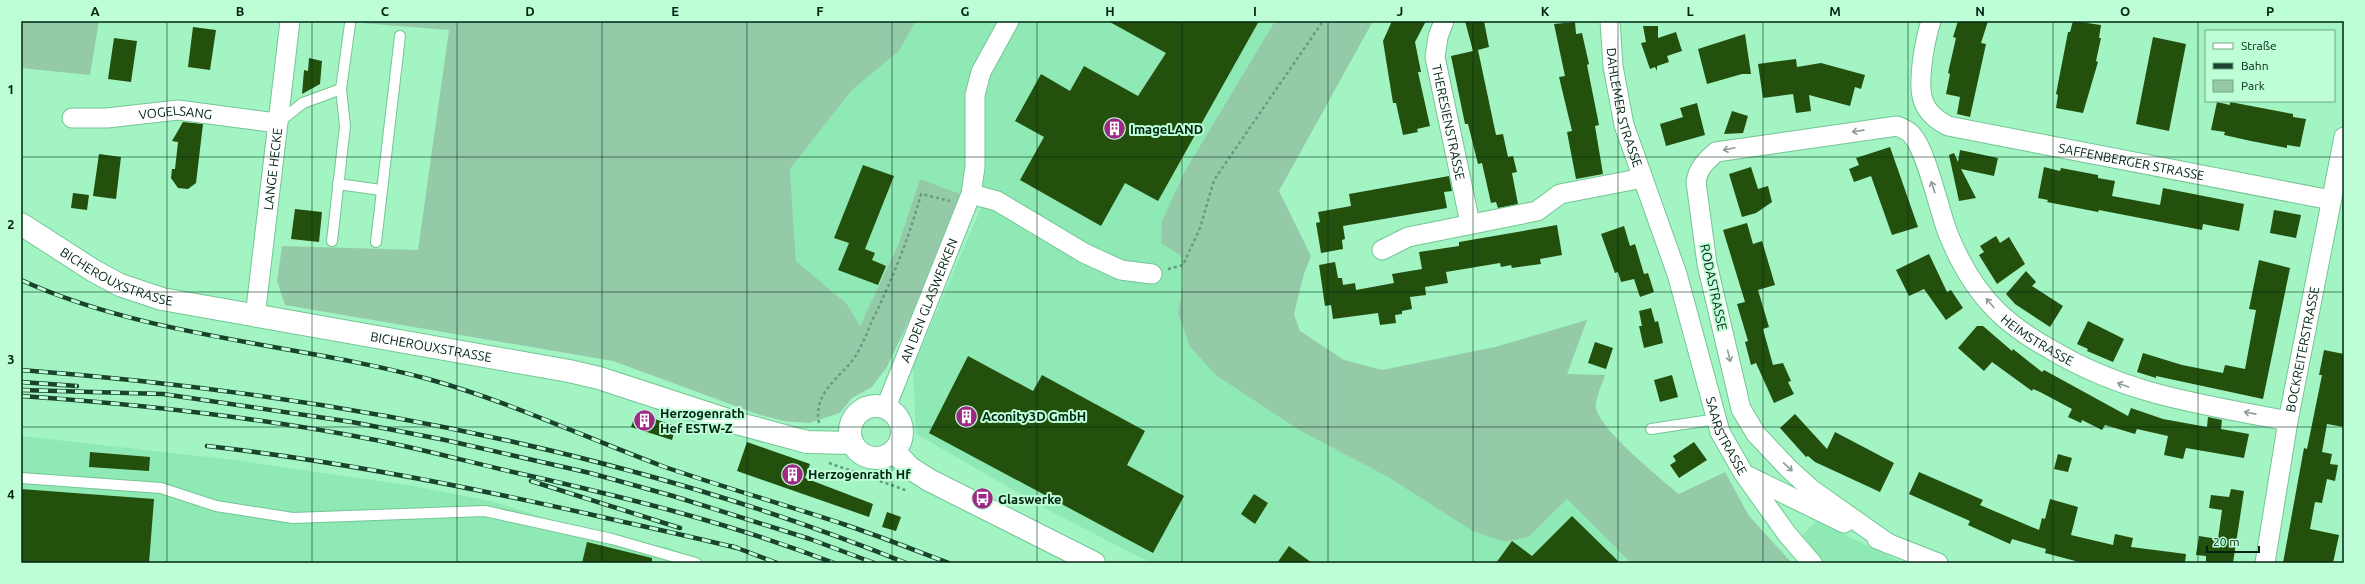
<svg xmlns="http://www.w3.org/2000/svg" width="2365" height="584" font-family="Ubuntu,sans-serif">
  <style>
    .built { fill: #8ee9b4 }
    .green { fill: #95caa9 }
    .building { fill: #24500e }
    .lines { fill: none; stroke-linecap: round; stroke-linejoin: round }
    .service-casing { stroke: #74c596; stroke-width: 12 }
    .minor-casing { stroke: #74c596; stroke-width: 21 }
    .tertiary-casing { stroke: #74c596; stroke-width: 24 }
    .path { stroke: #609f7b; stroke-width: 2.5; stroke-dasharray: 3 3; stroke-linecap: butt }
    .service { stroke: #fff; stroke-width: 10 }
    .minor { stroke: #fff; stroke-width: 19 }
    .tertiary { stroke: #fff; stroke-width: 22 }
    .rail-casing { stroke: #19432c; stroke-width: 4.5 }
    .rail { stroke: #bdfed6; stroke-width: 3; stroke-dasharray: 9; stroke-linecap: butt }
    .oneway { stroke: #8d9c94 }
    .grid { fill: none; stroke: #012412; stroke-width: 1; stroke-opacity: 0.55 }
    .labels { text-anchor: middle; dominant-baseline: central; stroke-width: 4; stroke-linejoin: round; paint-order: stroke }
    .street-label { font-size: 13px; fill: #012412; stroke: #bdfed6 }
    .poi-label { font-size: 13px; font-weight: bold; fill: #012412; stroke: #bdfed6; text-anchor: start }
    .neatline { fill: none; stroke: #012412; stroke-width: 1.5 }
    .grid-label { font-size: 13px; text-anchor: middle; font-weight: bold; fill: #012412 }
  </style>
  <rect width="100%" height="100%" fill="#a2f4c3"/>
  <!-- built -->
  <g class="built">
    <path d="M916,21H1275L1185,171L1161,243L1181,256L1183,283L1178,313L1301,431L1388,477L1530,536L1567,499L1631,563H1151L1052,512L916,434L913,367L983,203L920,179L898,245L860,327L847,304L796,261L790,169L852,90L899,51Z"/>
    <path d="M21,436L234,460L413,486L491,501L662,555L664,546L708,563H21Z"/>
    <path d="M1817,521L1903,563H1824L1800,537Z"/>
  </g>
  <!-- green -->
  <g class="green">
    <path d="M21,21H99L90,75L21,68Z"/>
    <path d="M361,21H916L899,51L852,90L790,169L796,261L847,304L860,326L898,245L920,179L960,194L911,316L887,367L872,387L852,398L840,413L809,423L784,421L760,415L613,361L285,305L277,281L282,246L418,250L449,30L361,23Z"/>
    <path d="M1275,21H1373L1279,191L1311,256L1304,274L1294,314L1300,331L1344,360L1382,370L1495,347L1587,320L1567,374L1605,375C1602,384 1595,399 1596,408C1601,431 1660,478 1679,494L1725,472L1749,516L1792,563H1631L1567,499L1530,536L1505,542L1473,531L1388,477L1301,431L1217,376L1190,347L1178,313L1183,283L1181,256L1161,243L1162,221L1185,171Z"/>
  </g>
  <!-- building -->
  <g class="building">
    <path d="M1108,21H1259L1158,201L1125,183L1101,226L1020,180L1044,137L1015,121L1041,74L1070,91L1084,66L1138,96L1166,53Z"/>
    <path d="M1392,21H1426L1415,42L1421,72H1418L1430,126L1417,129L1418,132L1403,135L1396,103H1393L1383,41Z"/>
    <path d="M1465,21H1484L1489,47L1478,50L1496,135L1503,134L1508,157L1513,156L1517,172L1512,173L1518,204L1498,208L1496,202L1491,203L1482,163L1478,164L1468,124H1465L1451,56L1473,51Z"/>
    <path d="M1958,21H1988L1981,43L1986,44L1970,117L1957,114L1960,97L1946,94L1950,74L1948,73L1956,38L1953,37Z"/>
    <path d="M2073,21L2101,25L2099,38H2101L2096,61L2098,62L2083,113L2056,108L2058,95L2056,94L2068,32H2070Z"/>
    <path d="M1575,22L1576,34L1582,33L1589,64L1587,65L1599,125L1595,126L1603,174L1576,179L1567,132L1572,131L1559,77L1565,76L1554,24Z"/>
    <path d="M1643,26H1658V38L1676,32L1682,51L1667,56L1669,62L1657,66V71L1655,67L1650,69L1641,43L1646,42Z"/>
    <path d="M193,27L216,30L210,70L188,67Z"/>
    <path d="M1745,34L1751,74H1742L1707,84L1698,49Z"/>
    <path d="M2153,37L2186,44L2169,131L2136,124Z"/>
    <path d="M114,38L137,41L131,82L108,79Z"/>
    <path d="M309,58L322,61L320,84L302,94L304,70L308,71Z"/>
    <path d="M1796,59L1797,67L1821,63L1865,75L1861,89L1855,87L1850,106L1809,95L1811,111L1796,113L1793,94L1763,98L1758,64Z"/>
    <path d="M2217,102L2230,105V102L2293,114V117L2306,119L2300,147L2287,145V148L2251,141L2224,135L2225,132L2211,130Z"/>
    <path d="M1697,103L1705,135L1666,146L1660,124L1683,117L1680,108Z"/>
    <path d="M1732,111L1748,116L1743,133L1724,134Z"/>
    <path d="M183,122L203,124L196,183L188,189L178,188L171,178L172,169H175L178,142L172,141Z"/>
    <path d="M1890,147L1918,227L1892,235L1871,176L1854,182L1849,169L1859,165L1856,158Z"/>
    <path d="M1960,150L1998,158L1994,176L1961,169L1976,198L1959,201L1949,155L1954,153L1958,162Z"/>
    <path d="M99,154L121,157L116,199L93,196Z"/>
    <path d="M863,165L894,176L865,249L875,253L872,260L886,266L878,285L838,270L849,243L834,238Z"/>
    <path d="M1751,167L1758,189L1768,186L1772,202L1756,213L1742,217L1729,174Z"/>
    <path d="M2044,167L2060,171L2061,168L2098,175V178L2115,181L2112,196L2160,205L2163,188L2244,204L2239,231L2203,224L2202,230L2099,210L2098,212L2047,202L2048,200L2038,198Z"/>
    <path d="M1449,176L1452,191L1444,192L1447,208L1343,226L1345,239L1342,240L1343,249L1321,253L1316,223L1320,222L1318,212L1351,206L1349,194Z"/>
    <path d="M73,193L89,195L87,210L71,208Z"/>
    <path d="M295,209L322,212L319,242L291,239Z"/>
    <path d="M2274,210L2301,215L2296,238L2270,233Z"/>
    <path d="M1747,223L1753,244L1762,241L1775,285L1758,290L1769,327L1763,329L1773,365L1783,363L1791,381L1788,382L1794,394L1774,403L1756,363L1751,365L1745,342L1748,341L1737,304L1745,302L1723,230Z"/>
    <path d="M1557,225L1562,255L1540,259L1541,264L1512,268L1511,265L1501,267L1500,263L1446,272L1448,283L1425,287L1426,295L1410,297L1412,309L1402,311V314L1395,315L1396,323L1380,325L1378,313L1333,319L1331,305L1325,306L1319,265L1335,262L1338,278H1342L1343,285L1355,283L1356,290L1394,283L1392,274L1422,269L1419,252L1459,246V242Z"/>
    <path d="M1624,226L1630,246L1635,244L1644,274L1648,273L1654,292L1640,297L1634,279L1621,282L1618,272L1615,273L1601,234Z"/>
    <path d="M1996,236L2000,243L2009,237L2025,264L1997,284L1979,255L1984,252L1980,246Z"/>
    <path d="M1929,254L1947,292L1951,290L1963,308L1946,320L1924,289L1909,296L1896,270Z"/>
    <path d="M2259,260L2290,268L2263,399L2156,376V378L2137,372L2143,353L2182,365L2223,373L2225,365L2245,369L2256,310L2249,309Z"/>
    <path d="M2026,271L2036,282L2032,286L2063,306L2050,327L2015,304L2006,294Z"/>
    <path d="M1651,308L1655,322L1658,321L1663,343L1644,348L1639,326H1642L1639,311Z"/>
    <path d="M2088,321L2124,339L2113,362L2087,351L2088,349L2077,344Z"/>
    <path d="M1977,326H1983L2012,351L2013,349L2042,372L2044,370L2128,416L2131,408L2163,419L2207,427L2208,417L2222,420L2221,429L2249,434L2244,458L2186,448L2183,459L2164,455L2168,436L2137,429L2135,434L2105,425L2102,430L2082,420L2081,423L2068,417L2072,409L2040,392L2033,389L2032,391L1992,362L1984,371L1958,348Z"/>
    <path d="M1595,342L1613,348L1606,369L1588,363Z"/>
    <path d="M2324,350L2344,354V427L2327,424L2322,452L2332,454L2330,464L2338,465L2335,481L2327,479L2322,503L2315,502L2310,529L2339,535L2333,563H2283L2304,448L2307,449L2322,375H2319Z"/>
    <path d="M968,356L1033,391L1042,375L1145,431L1127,465L1184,496L1153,553L929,433Z"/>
    <path d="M1672,375L1678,397L1660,402L1654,380Z"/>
    <path d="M636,413L676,426L672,440L631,427Z"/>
    <path d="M1795,414L1827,449L1835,432L1894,463L1880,492L1815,462L1808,456L1806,457L1780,428Z"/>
    <path d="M747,442L810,464L805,478L873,504L869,517L737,471Z"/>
    <path d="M1694,442L1707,460L1679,478L1670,465L1676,461L1673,456Z"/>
    <path d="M90,452L150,457L149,471L89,467Z"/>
    <path d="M2058,454L2072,458L2068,472L2054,469Z"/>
    <path d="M1919,472L1983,500L1980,505L2039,530L2042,518L2045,519L2050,499L2078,507L2071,535L2113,545L2115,534L2133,538L2131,547L2186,554L2185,563H2083L2045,553L2046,549L2012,539L2010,544L1968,525L1970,521L1909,494Z"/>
    <path d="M21,489L154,499L149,563H21Z"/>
    <path d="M2231,489L2244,491L2233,563H2206V556L2196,555L2199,536L2218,539L2222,510L2209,508L2211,495L2229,497Z"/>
    <path d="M1254,494L1268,503L1255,524L1241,514Z"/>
    <path d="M887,512L901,517L896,531L882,527Z"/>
    <path d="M1572,516L1620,563H1496L1512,541L1532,556Z"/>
    <path d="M587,542L652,558V563H582Z"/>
    <path d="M1289,546L1312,563H1277Z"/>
  </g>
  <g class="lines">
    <defs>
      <g id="service">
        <path d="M279,122L303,103L341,89"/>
        <path d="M338,184L381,190"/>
        <path d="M332,241L345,126L341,89L350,24"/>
        <path d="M376,242L400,36"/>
        <path d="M1651,429L1717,419"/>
        <path d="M21,478L161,488L216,506L293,518L485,511L612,539L696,563"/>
      </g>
      <g id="minor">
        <path id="s1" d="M1444,21L1438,37L1435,57L1470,223"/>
        <path id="s2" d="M1610,21L1613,66L1624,125L1677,274L1720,432L1744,474L1787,534L1812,563"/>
        <path id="s3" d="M1931,21C1925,40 1917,81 1923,100C1927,113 1937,120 1948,126L2331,200"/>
        <path id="s4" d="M72,118H107L178,110L277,123"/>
        <path d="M971,194L997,201L1084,253L1121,270L1152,274"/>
        <path d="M1382,250L1408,237L1537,211L1560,194L1643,178"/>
        <path id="s5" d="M255,317L290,21"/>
        <path id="s6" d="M886,407L971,194L975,167V95L981,72L1009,21"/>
        <path d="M1746,475L1844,523"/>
        <path d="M1877,539L1938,563"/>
        <path id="s7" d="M1889,544L1811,489L1788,468L1756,434L1741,409L1707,264L1696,182C1698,168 1706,161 1716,152L1897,126C1902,128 1908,130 1912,135C1926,150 1939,209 1947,231C1958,259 1975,289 1996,310C2012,326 2030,338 2050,349C2126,395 2202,404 2288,421"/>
        <path id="s8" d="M2265,563L2288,421L2344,137"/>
      </g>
      <g id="tertiary">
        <path id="s9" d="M21,224L94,271L120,285L162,299L569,371L599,378L740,424L792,438L807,442L852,443"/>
        <circle cx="876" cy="432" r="26"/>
        <path d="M894,451L910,468L929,480L1094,563"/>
      </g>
    </defs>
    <!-- service casing -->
    <use href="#service" class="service-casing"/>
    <!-- minor casing -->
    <use href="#minor" class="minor-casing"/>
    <!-- tertiary casing -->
    <use href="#tertiary" class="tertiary-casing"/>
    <!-- path -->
    <g class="path">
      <path d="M1168,269L1183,265L1200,228L1214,180L1323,21"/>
      <path d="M819,423C813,392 840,378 855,357C862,346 867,333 872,321C892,280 909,238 921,194L950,201"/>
      <path d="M829,463L908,491"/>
    </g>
    <!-- service -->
    <use href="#service" class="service"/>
    <!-- minor -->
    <use href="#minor" class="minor"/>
    <!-- tertiary -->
    <use href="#tertiary" class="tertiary"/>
    <defs>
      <g id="rail">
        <path d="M21,280C149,338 294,343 428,379C508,401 584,437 662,466C722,487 783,504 843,524C879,536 914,550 949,563"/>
        <path d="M21,370C320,393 627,450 906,563"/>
        <path d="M21,382L77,386"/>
        <path d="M21,390L163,394L352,422L445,440L590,473L673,496L810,539L874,563"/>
        <path d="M21,396C138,404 255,417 370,439C418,448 465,461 513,472C624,497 727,522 834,563"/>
        <path d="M207,446C338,461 465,486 593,515C641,526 689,536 737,548"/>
        <path d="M531,481L680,528"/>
        <path d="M732,546L777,563"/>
      </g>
    </defs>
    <!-- rail casing -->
    <use href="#rail" class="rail-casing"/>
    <!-- rail -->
    <use href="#rail" class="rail"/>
  </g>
  <!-- one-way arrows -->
  <defs><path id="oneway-shaft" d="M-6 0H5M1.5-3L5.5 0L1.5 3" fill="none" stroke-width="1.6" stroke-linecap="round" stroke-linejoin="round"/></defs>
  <g class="oneway">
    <use href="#oneway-shaft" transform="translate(1858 131) rotate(172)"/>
    <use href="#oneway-shaft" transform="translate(1729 149) rotate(168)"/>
    <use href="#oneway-shaft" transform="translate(1933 187) rotate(-108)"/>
    <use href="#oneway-shaft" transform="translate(1990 303) rotate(-130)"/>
    <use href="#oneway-shaft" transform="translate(1729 356) rotate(76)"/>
    <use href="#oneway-shaft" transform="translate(2123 385) rotate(-160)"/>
    <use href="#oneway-shaft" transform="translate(2250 413) rotate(-169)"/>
    <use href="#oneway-shaft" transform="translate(1788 467) rotate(43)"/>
  </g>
  <!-- grid -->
  <path class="grid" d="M167,21V563M312,21V563M457,21V563M602,21V563M747,21V563M892,21V563M1037,21V563M1182,21V563M1328,21V563M1473,21V563M1618,21V563M1763,21V563M1908,21V563M2053,21V563M2198,21V563M21,157H2344M21,292H2344M21,427H2344"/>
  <!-- icons -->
  <defs>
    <symbol id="building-disc" viewBox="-11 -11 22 22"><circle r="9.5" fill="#9d2985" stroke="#bdfed6"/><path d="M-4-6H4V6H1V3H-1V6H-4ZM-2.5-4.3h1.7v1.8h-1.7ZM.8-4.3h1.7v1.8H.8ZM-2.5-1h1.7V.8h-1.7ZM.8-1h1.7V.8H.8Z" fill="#fff"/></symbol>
    <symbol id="bus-disc" viewBox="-11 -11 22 22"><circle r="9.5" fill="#9d2985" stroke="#bdfed6"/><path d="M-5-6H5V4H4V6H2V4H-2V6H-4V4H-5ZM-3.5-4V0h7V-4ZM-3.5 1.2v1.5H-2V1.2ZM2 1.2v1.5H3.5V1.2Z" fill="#fff"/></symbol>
  </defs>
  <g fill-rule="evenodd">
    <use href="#building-disc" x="1102" y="116" width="25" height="25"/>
    <use href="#building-disc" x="954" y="404" width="25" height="25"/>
    <use href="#building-disc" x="632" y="408" width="25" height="25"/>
    <use href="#building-disc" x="780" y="462" width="25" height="25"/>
    <use href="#bus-disc" x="970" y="486" width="25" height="25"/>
  </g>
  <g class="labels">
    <!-- street labels -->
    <g class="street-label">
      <text stroke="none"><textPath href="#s2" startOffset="88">DAHLEMER STRASSE</textPath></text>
      <text stroke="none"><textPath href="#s4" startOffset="104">VOGELSANG</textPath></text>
      <text stroke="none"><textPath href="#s1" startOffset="104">THERESIENSTRASSE</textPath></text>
      <text stroke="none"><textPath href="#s3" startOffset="304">SAFFENBERGER STRASSE</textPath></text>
      <text stroke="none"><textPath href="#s5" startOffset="149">LANGE HECKE</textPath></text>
      <text stroke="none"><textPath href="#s9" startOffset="110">BICHEROUXSTRASSE</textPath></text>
      <text transform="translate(1714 287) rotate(78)">RODASTRASSE</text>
      <text stroke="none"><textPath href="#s6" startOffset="115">AN DEN GLASWERKEN</textPath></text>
      <text stroke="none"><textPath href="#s7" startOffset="919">HEIMSTRASSE</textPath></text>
      <text stroke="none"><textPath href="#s9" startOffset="434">BICHEROUXSTRASSE</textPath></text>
      <text stroke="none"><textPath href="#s8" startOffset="217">BOCKREITERSTRASSE</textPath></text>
      <text stroke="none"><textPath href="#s2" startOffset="433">SAARSTRASSE</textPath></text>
    </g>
    <!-- poi labels -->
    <g class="poi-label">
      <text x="1130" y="129">ImageLAND</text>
      <text x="660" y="413">Herzogenrath<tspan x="660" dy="15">Hef ESTW-Z</tspan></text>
      <text x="982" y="416">Aconity3D GmbH</text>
      <text x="808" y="474">Herzogenrath Hf</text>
      <text x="998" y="499">Glaswerke</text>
    </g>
  </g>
  <!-- border -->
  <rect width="2365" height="584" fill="none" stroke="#bdfed6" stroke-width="44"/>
  <!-- legend -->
  <rect x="2205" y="30" width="130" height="72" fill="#bdfed6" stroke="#72a788"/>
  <rect x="2213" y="43" width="20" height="6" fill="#ffffff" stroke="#72a788"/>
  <text x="2241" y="50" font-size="12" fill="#012412">Straße</text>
  <rect x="2213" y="63" width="20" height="6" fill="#19432c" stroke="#72a788"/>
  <text x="2241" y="70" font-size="12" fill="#012412">Bahn</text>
  <rect x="2213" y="80" width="20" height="12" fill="#95caa9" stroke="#72a788"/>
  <text x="2241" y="90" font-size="12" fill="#012412">Park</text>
  <!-- scale -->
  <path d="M2207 546v6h52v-6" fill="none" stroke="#012412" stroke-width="2"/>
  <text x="2213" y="546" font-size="12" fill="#012412" stroke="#bdfed6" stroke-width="3" paint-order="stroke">20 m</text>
  <rect x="22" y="22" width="2321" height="540" class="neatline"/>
  <g class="grid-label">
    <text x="95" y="16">A</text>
    <text x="240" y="16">B</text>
    <text x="385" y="16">C</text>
    <text x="530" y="16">D</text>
    <text x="675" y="16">E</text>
    <text x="820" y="16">F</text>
    <text x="965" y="16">G</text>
    <text x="1110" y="16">H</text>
    <text x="1255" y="16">I</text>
    <text x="1400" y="16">J</text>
    <text x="1545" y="16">K</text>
    <text x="1690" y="16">L</text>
    <text x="1835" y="16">M</text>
    <text x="1980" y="16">N</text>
    <text x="2125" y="16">O</text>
    <text x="2270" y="16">P</text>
    <text x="11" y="94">1</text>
    <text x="11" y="229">2</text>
    <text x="11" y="364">3</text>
    <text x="11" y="499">4</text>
  </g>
</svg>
